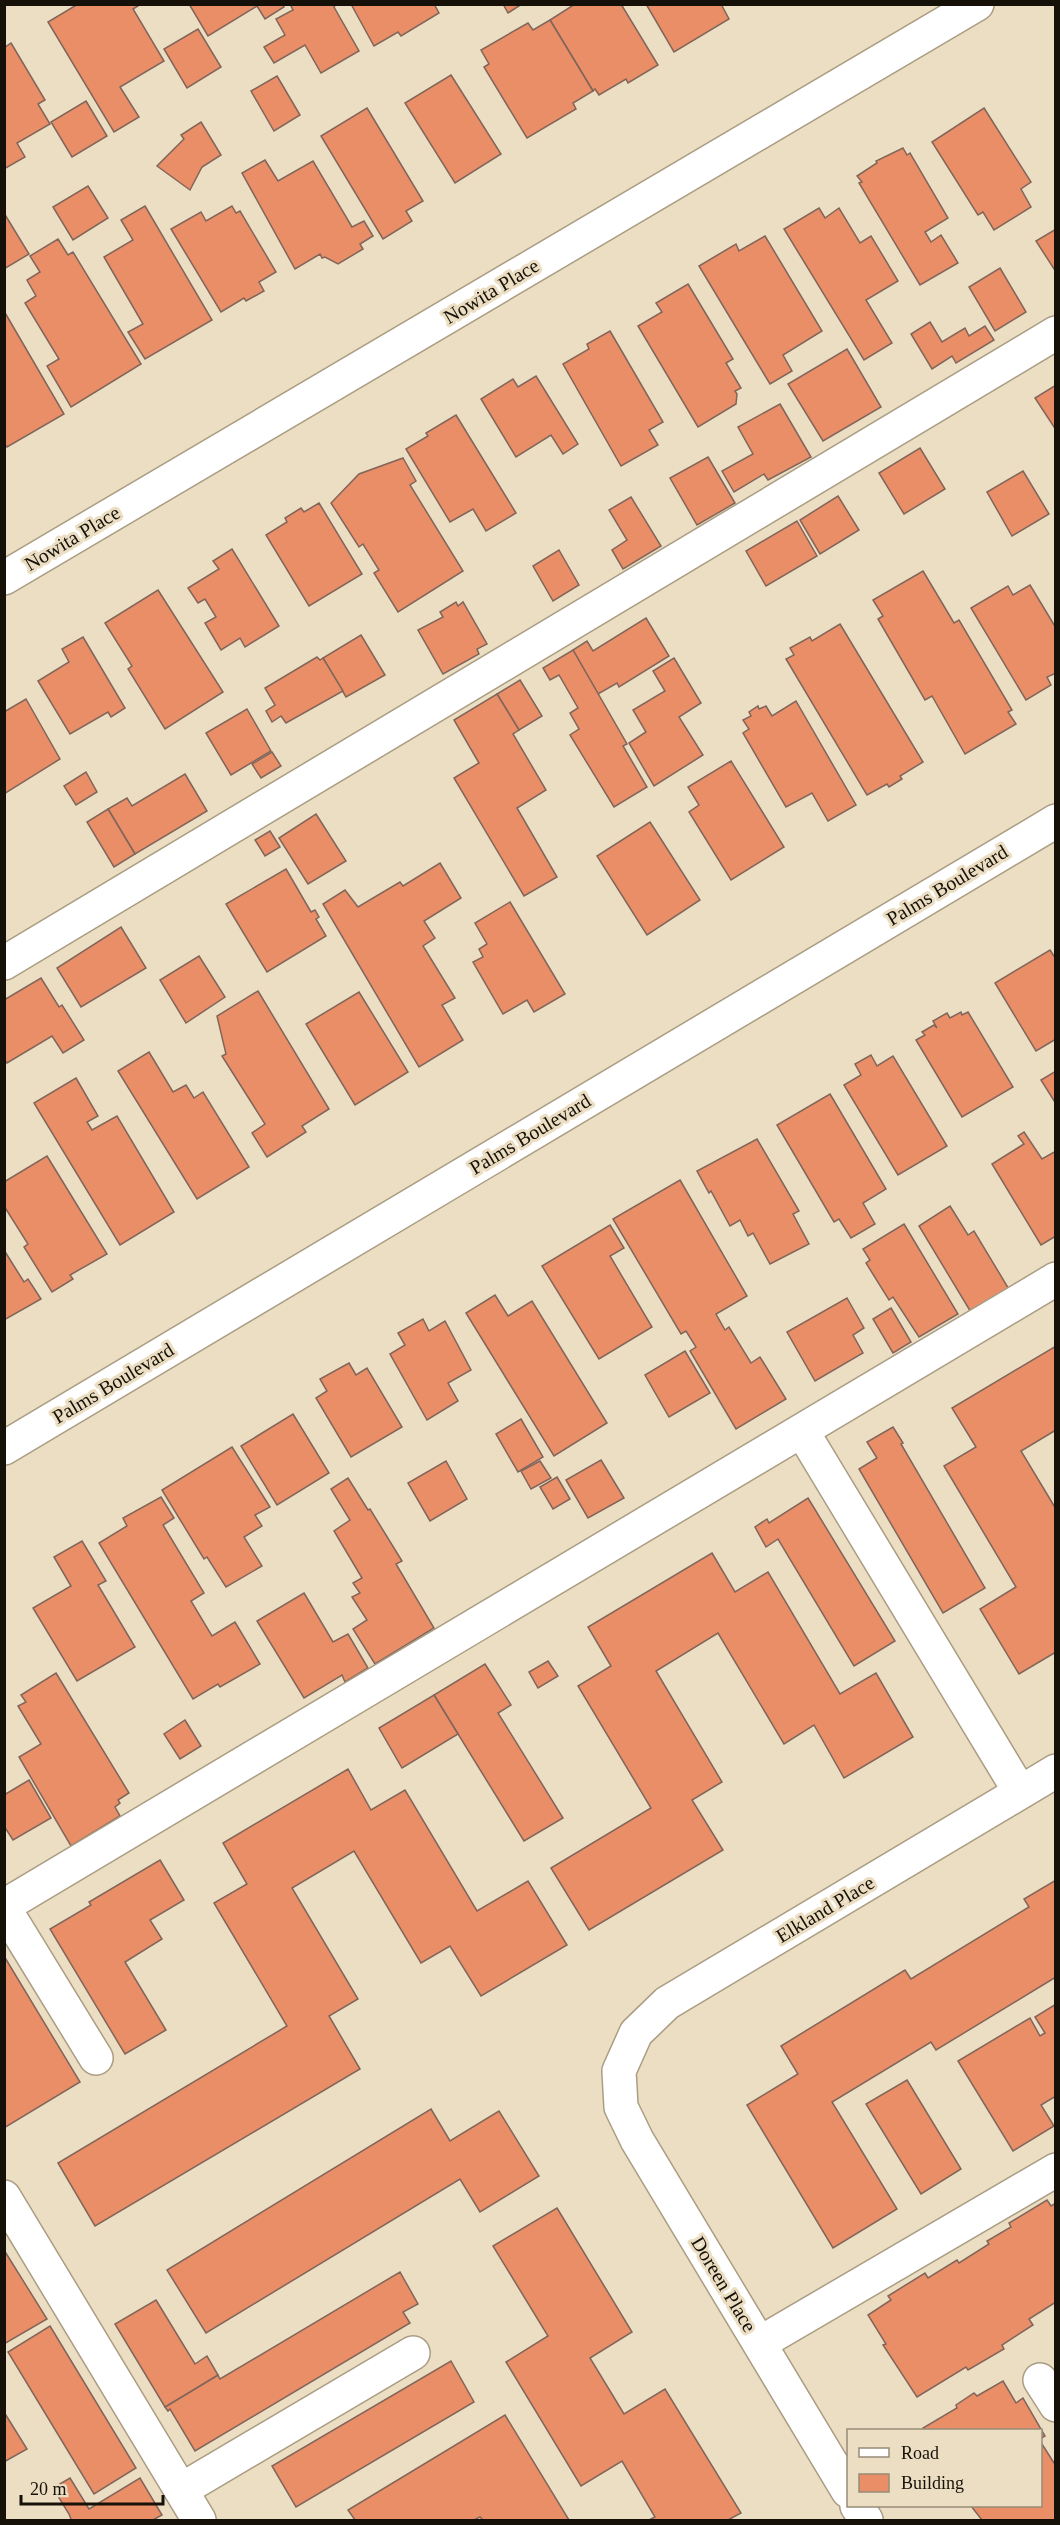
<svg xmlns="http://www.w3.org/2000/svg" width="1060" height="2525" font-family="'Times New Roman',serif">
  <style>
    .building { fill: #e98e67; stroke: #81655a; stroke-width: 1.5 }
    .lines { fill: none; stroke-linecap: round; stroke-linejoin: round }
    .minor-casing { stroke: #aa9d83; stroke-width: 36 }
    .minor { stroke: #fff; stroke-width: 33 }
    .labels { text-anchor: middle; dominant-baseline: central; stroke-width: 6; stroke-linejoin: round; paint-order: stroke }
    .street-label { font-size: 20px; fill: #161108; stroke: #ecdec3 }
  </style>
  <rect width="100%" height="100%" fill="#ecdec3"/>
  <!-- building -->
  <g class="building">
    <path d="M78,4H141L133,9L164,61L120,87L139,117L114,132L48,22Z"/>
    <path d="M189,4H283L284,7L265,19L257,6L208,36Z"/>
    <path d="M290,4H336L334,7L359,51L321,73L305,45L274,63L264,47L285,35L276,19L293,10Z"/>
    <path d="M351,4H434L439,13L401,36L398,32L374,46Z"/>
    <path d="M503,4H522L508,13Z"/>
    <path d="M575,4H621L658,65L628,83L626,79L599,95L595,89L593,91L550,20Z"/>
    <path d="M646,4H721L729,19L674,52Z"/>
    <path d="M550,20L593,91L573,103L576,109L527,138L484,67L489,64L481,50L528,23L533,30Z"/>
    <path d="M198,29L221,67L187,88L164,49Z"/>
    <path d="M11,43L45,100L38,104L50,124L17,143L25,157L4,169V48Z"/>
    <path d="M451,75L501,154L455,183L405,103Z"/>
    <path d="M277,76L300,115L274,131L251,91Z"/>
    <path d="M86,101L107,136L72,157L51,122Z"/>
    <path d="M367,108L423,201L406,211L412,221L383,239L321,136Z"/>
    <path d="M984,108L1031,182L1021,189L1031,207L994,230L983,212L978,215L932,142Z"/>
    <path d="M201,122L221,155L202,167L190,190L157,166L184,139L181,135Z"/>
    <path d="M903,148L907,155L910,153L948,218L925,232L931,242L941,235L958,263L920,285L859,183L862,182L857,176L877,163L876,161Z"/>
    <path d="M265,160L278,181L313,161L352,227L364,221L373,236L360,244L363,249L338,264L325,257L322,258L320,254L295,269L242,173Z"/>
    <path d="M88,186L108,218L73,240L53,207Z"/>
    <path d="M145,206L212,320L145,359L128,332L143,324L104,257L133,240L121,220Z"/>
    <path d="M232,206L236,213L240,211L276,272L259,282L264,291L246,301L244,298L221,312L171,229L201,212L206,221Z"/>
    <path d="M819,208L825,218L839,208L860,243L871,236L898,281L866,300L892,343L864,360L784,229Z"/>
    <path d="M4,213L29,254L4,269Z"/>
    <path d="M1056,229V272L1036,241Z"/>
    <path d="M765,236L822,331L783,355L792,371L770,384L699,266L736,244L739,251Z"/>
    <path d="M58,239L68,255L73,252L141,364L71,407L47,366L59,359L25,303L36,296L27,280L40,272L30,256Z"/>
    <path d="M1000,268L1026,312L995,331L969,287Z"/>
    <path d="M688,284L733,359L726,363L741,388L735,391L737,394L736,404L698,427L638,326L662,312L656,303Z"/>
    <path d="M4,311L64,414L7,447L4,443Z"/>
    <path d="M930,322L942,342L965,328L969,336L985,326L994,340L956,363L952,356L932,369L911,334Z"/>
    <path d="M610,331L663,422L649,430L658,445L621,466L563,364L589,349L587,344Z"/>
    <path d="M847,349L881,407L823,441L788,384Z"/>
    <path d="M536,376L578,444L563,454L551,435L516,457L481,399L513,379L518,387Z"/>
    <path d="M1056,385V430L1035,398Z"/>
    <path d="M780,404L811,457L768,480L764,474L734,492L722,471L753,454L738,427Z"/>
    <path d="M456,415L516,513L486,531L473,509L450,522L406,449L428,436L426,433Z"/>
    <path d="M920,448L945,489L904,514L879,473Z"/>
    <path d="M708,457L735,503L697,525L670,478Z"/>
    <path d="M403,458L416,481L410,485L463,571L398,612L374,573L379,570L363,544L359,547L331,503L359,474Z"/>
    <path d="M1023,471L1049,514L1012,536L987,492Z"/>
    <path d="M838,496L859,530L820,554L800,520Z"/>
    <path d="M631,497L661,546L623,569L612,550L627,540L609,510Z"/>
    <path d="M319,503L362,574L309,606L266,535L287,522L285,518L301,508L304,512Z"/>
    <path d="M797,521L817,556L766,586L746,551Z"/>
    <path d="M232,549L279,626L245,647L240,638L221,650L205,623L216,617L205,599L198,603L188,588L219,569L213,561Z"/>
    <path d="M559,550L579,585L553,601L533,566Z"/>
    <path d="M923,571L954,623L959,620L1012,710L1008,712L1016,724L965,754L932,696L925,700L878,619L883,616L873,600Z"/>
    <path d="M1030,585L1056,628V673L1047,677L1051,685L1026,700L971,608L1008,586L1013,595Z"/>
    <path d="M158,590L223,692L165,729L128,669L132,666L105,623Z"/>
    <path d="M456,602L458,606L463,602L487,644L477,649L479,654L443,674L418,630L443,617L440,612Z"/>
    <path d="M646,618L669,656L619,687L617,683L598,694L573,650L587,641L593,651Z"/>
    <path d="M840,624L923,762L900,776L902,779L889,787L887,784L867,795L786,659L794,655L790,648L810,637L812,641Z"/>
    <path d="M361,635L385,675L346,697L323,658Z"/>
    <path d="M83,637L125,708L111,717L108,712L70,734L38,681L69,662L62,649Z"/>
    <path d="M573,650L627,744L623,746L647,787L614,807L570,735L579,729L570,713L578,708L559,675L550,680L543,668Z"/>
    <path d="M317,657L320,660L323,658L343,691L286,723L281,716L272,722L266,711L275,705L265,688Z"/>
    <path d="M674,658L701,703L679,717L703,755L654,786L629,743L646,732L633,710L665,691L653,671Z"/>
    <path d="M520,680L542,716L519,730L497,694Z"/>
    <path d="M497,694L519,730L513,734L546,790L517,808L557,877L524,896L454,778L479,763L454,720Z"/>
    <path d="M26,699L60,759L4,794V712Z"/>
    <path d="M796,701L856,805L828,821L812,793L786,807L743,733L749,729L743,720L751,716L749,712L758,706L759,709L766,706L772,716Z"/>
    <path d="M247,709L271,751L231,775L206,733Z"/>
    <path d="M272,752L281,766L261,778L252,764Z"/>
    <path d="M731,761L784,847L731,880L689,812L699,805L688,787Z"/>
    <path d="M86,772L97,792L76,805L64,786Z"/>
    <path d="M185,774L207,811L135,854L108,809L127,798L132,806Z"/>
    <path d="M108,809L135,854L114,867L87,822Z"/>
    <path d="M316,814L346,861L308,884L279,838Z"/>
    <path d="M650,822L700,900L647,935L597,856Z"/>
    <path d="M270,831L280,847L265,856L255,840Z"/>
    <path d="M440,863L461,898L424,921L435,938L423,946L455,998L442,1005L463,1040L419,1067L323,904L345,890L358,907L400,882L403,886Z"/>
    <path d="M286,869L311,912L315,910L319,917L316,919L326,936L267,972L226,904Z"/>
    <path d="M510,902L565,994L534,1012L527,1000L503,1014L473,962L483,957L479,949L487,944L475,923Z"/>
    <path d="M121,927L146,968L81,1007L57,968Z"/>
    <path d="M1050,950L1056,959V1039L1036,1051L995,983Z"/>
    <path d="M199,956L225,997L186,1023L160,980Z"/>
    <path d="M41,978L59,1007L62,1005L84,1040L63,1053L52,1036L7,1063L4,1059V1000Z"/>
    <path d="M258,991L329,1109L302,1126L306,1132L267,1157L252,1133L265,1124L222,1056L226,1054L217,1016Z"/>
    <path d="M359,992L408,1072L355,1105L306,1024Z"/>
    <path d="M961,1012L962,1015L968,1012L1013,1087L962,1117L916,1040L925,1035L922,1032L934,1025L937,1028L933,1021L947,1013L950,1018Z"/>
    <path d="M149,1052L173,1092L186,1085L194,1098L203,1092L249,1167L197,1199L118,1071Z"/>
    <path d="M871,1055L877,1066L893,1056L947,1146L898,1175L844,1085L861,1075L855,1064Z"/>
    <path d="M1056,1071V1104L1041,1080Z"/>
    <path d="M76,1078L98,1116L87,1122L92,1130L117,1116L174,1212L120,1245L34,1103Z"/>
    <path d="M830,1094L886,1189L863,1203L875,1224L851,1238L839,1219L834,1222L777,1125Z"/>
    <path d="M1024,1132L1042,1159L1056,1151V1236L1041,1245L992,1164L1024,1144L1018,1136Z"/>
    <path d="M757,1139L799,1211L793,1214L809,1244L770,1264L753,1233L748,1236L740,1220L730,1226L711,1191L709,1193L697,1171Z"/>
    <path d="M47,1156L107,1254L70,1275L73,1279L52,1292L24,1247L28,1244L4,1206V1182Z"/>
    <path d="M680,1180L747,1296L716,1314L725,1330L729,1327L751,1363L760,1357L786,1399L736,1429L690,1351L696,1347L686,1331L681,1334L613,1219Z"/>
    <path d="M950,1206L968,1235L974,1231L1010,1291L972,1314L919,1226Z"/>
    <path d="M904,1224L958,1314L919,1337L893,1297L889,1300L866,1263L870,1260L863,1249Z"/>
    <path d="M610,1225L624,1248L610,1256L652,1327L599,1359L542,1266Z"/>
    <path d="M4,1250L24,1282L28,1279L41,1299L4,1320Z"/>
    <path d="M495,1295L508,1316L532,1301L607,1423L554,1456L466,1313Z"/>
    <path d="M847,1298L864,1328L853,1335L863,1353L815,1381L787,1332Z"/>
    <path d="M891,1308L911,1342L893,1353L873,1319Z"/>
    <path d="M423,1319L429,1331L445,1321L471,1370L448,1383L458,1401L427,1420L390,1354L405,1345L398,1333Z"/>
    <path d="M1056,1346V1430L1021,1451L1056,1509V1652L1019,1674L980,1609L1016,1587L944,1466L976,1447L952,1408Z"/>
    <path d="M685,1351L710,1393L669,1417L645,1375Z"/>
    <path d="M349,1363L356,1375L367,1368L402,1427L351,1457L316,1398L327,1391L320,1379Z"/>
    <path d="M293,1414L329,1473L277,1505L241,1446Z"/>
    <path d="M521,1419L543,1457L518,1472L496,1434Z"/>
    <path d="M893,1427L903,1443L901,1444L985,1588L943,1613L859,1469L877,1458L867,1442Z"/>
    <path d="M232,1447L270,1507L255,1515L262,1526L244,1537L262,1566L226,1587L207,1557L204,1559L162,1490Z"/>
    <path d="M601,1460L624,1498L588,1518L566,1480Z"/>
    <path d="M446,1461L467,1499L430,1521L408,1483Z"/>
    <path d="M540,1461L551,1478L531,1489L521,1471Z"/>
    <path d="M557,1477L570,1499L553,1509L540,1487Z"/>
    <path d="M348,1478L368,1510L370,1509L402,1561L396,1564L434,1628L375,1664L353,1629L367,1620L352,1597L360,1593L353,1583L362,1578L334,1531L350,1520L331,1489Z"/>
    <path d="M161,1497L174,1518L163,1525L204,1593L191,1601L212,1636L235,1622L260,1664L220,1687L218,1684L193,1699L99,1543L127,1526L123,1518Z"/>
    <path d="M808,1498L895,1641L854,1666L778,1539L766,1547L755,1527L767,1519L769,1523Z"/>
    <path d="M82,1541L106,1581L98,1585L135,1647L77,1681L33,1608L71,1586L54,1557Z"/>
    <path d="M712,1553L735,1592L768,1572L840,1694L876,1673L913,1737L844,1778L814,1725L784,1744L718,1633L656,1671L722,1782L692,1800L723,1850L589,1930L551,1868L651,1808L578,1686L611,1666L588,1627Z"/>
    <path d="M304,1593L333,1642L348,1634L368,1668L345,1682L342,1675L304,1698L257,1621Z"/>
    <path d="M548,1661L558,1676L538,1688L529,1672Z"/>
    <path d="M485,1664L511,1705L498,1713L563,1818L524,1841L434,1695Z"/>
    <path d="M56,1673L129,1793L118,1800L120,1803L115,1807L120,1816L71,1846L19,1757L41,1744L18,1706L26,1702L21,1695Z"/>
    <path d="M434,1695L458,1734L402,1768L379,1728Z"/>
    <path d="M185,1720L201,1746L180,1759L164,1734Z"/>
    <path d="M348,1769L371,1810L405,1790L477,1911L528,1881L567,1945L481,1996L450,1946L421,1963L354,1851L292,1888L358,1999L329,2016L360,2069L95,2226L58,2163L287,2026L214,1903L247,1884L223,1843Z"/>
    <path d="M29,1780L51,1818L13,1840L4,1826V1795Z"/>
    <path d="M160,1860L184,1900L150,1920L162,1939L125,1962L166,2030L125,2054L50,1929L91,1905L89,1902Z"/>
    <path d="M1056,1880V1977L936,2050L931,2042L832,2102L897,2209L833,2248L747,2105L798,2074L781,2046L905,1970L911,1979L1029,1907L1024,1899Z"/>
    <path d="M4,1956L80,2082L4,2128Z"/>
    <path d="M1056,2004V2096L1041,2105L1054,2126L1013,2151L958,2061L1030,2018L1040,2036L1045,2033L1035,2017Z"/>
    <path d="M907,2080L961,2169L921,2194L866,2104Z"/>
    <path d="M431,2109L450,2141L499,2111L539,2176L480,2212L460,2179L206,2333L167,2270Z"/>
    <path d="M1047,2200L1051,2206L1056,2203V2302L1029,2319L1033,2325L1002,2345L1004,2349L968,2370L966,2367L917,2397L883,2345L886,2344L868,2315L891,2300L888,2296L925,2273L928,2278L957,2260L959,2263L989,2244L987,2241L1011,2227L1009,2223Z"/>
    <path d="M557,2208L632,2332L590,2358L624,2414L665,2389L741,2513L728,2520H649L655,2517L622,2461L581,2486L506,2362L548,2336L493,2246Z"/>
    <path d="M4,2250L47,2319L4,2344Z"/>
    <path d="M400,2272L418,2304L403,2312L410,2323L195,2451L170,2409L168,2411L165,2407L218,2375L220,2379Z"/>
    <path d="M156,2300L195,2364L207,2356L218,2375L165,2407L115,2324Z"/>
    <path d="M50,2326L136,2468L94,2494L8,2352Z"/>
    <path d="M451,2361L474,2402L296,2507L272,2466Z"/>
    <path d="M1003,2381L1016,2403L1023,2398L1045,2436L1040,2439V2430H924L923,2428L957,2408L956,2405L974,2393L977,2396Z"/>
    <path d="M4,2412L27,2449L4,2462Z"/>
    <path d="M505,2415L569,2520H483L480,2517L474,2520H355L348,2510Z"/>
    <path d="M1040,2441L1056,2466V2520H982L971,2506H1040Z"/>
    <path d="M70,2478L89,2509L140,2478L162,2515L153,2520H70L71,2519L69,2514L53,2488Z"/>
  </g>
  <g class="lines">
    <defs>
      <g id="minor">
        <path d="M4,578L977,4"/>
        <path d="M4,963L1056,333"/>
        <path d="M802,1431L1020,1792"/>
        <path d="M4,1448L1056,821"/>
        <path d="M4,1906L1056,1279"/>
        <path d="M4,1908L96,2058"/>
        <path d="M4,2197L199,2520"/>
        <path d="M760,2343L1056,2170"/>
        <path d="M1040,2380L1056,2405"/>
        <path d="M181,2490L413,2353"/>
        <path d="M848,2491L637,2140L621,2107L619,2071L636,2033L667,2003L1056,1771"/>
        <path d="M857,2506L866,2520"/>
      </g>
    </defs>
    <!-- minor casing -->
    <use href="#minor" class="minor-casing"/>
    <!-- minor -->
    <use href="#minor" class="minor"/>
  </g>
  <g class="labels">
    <!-- street labels -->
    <g class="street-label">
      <text transform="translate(491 291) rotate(-31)">Nowita Place</text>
      <text transform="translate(72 538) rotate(-31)">Nowita Place</text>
      <text transform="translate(947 885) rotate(-31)">Palms Boulevard</text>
      <text transform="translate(530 1134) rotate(-31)">Palms Boulevard</text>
      <text transform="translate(113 1383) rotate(-31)">Palms Boulevard</text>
      <text transform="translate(825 1909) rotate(-31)">Elkland Place</text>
      <text transform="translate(724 2284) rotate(59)">Doreen Place</text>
    </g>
  </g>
  <!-- border -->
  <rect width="1060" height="2525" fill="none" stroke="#161108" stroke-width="12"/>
  <!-- legend -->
  <rect x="847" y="2429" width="195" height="78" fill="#ecdec3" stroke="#968c78" stroke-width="1.5"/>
  <rect x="859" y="2448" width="30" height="9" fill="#ffffff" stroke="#968c78" stroke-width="1.5"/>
  <text x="901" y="2459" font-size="18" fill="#161108">Road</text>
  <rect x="859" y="2474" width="30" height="18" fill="#e98e67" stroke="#968c78" stroke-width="1.5"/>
  <text x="901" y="2489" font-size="18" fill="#161108">Building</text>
  <!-- scale -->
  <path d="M21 2495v9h142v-9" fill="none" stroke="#161108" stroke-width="3"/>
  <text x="30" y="2495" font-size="18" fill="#161108" stroke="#ecdec3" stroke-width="4.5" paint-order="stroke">20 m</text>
</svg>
